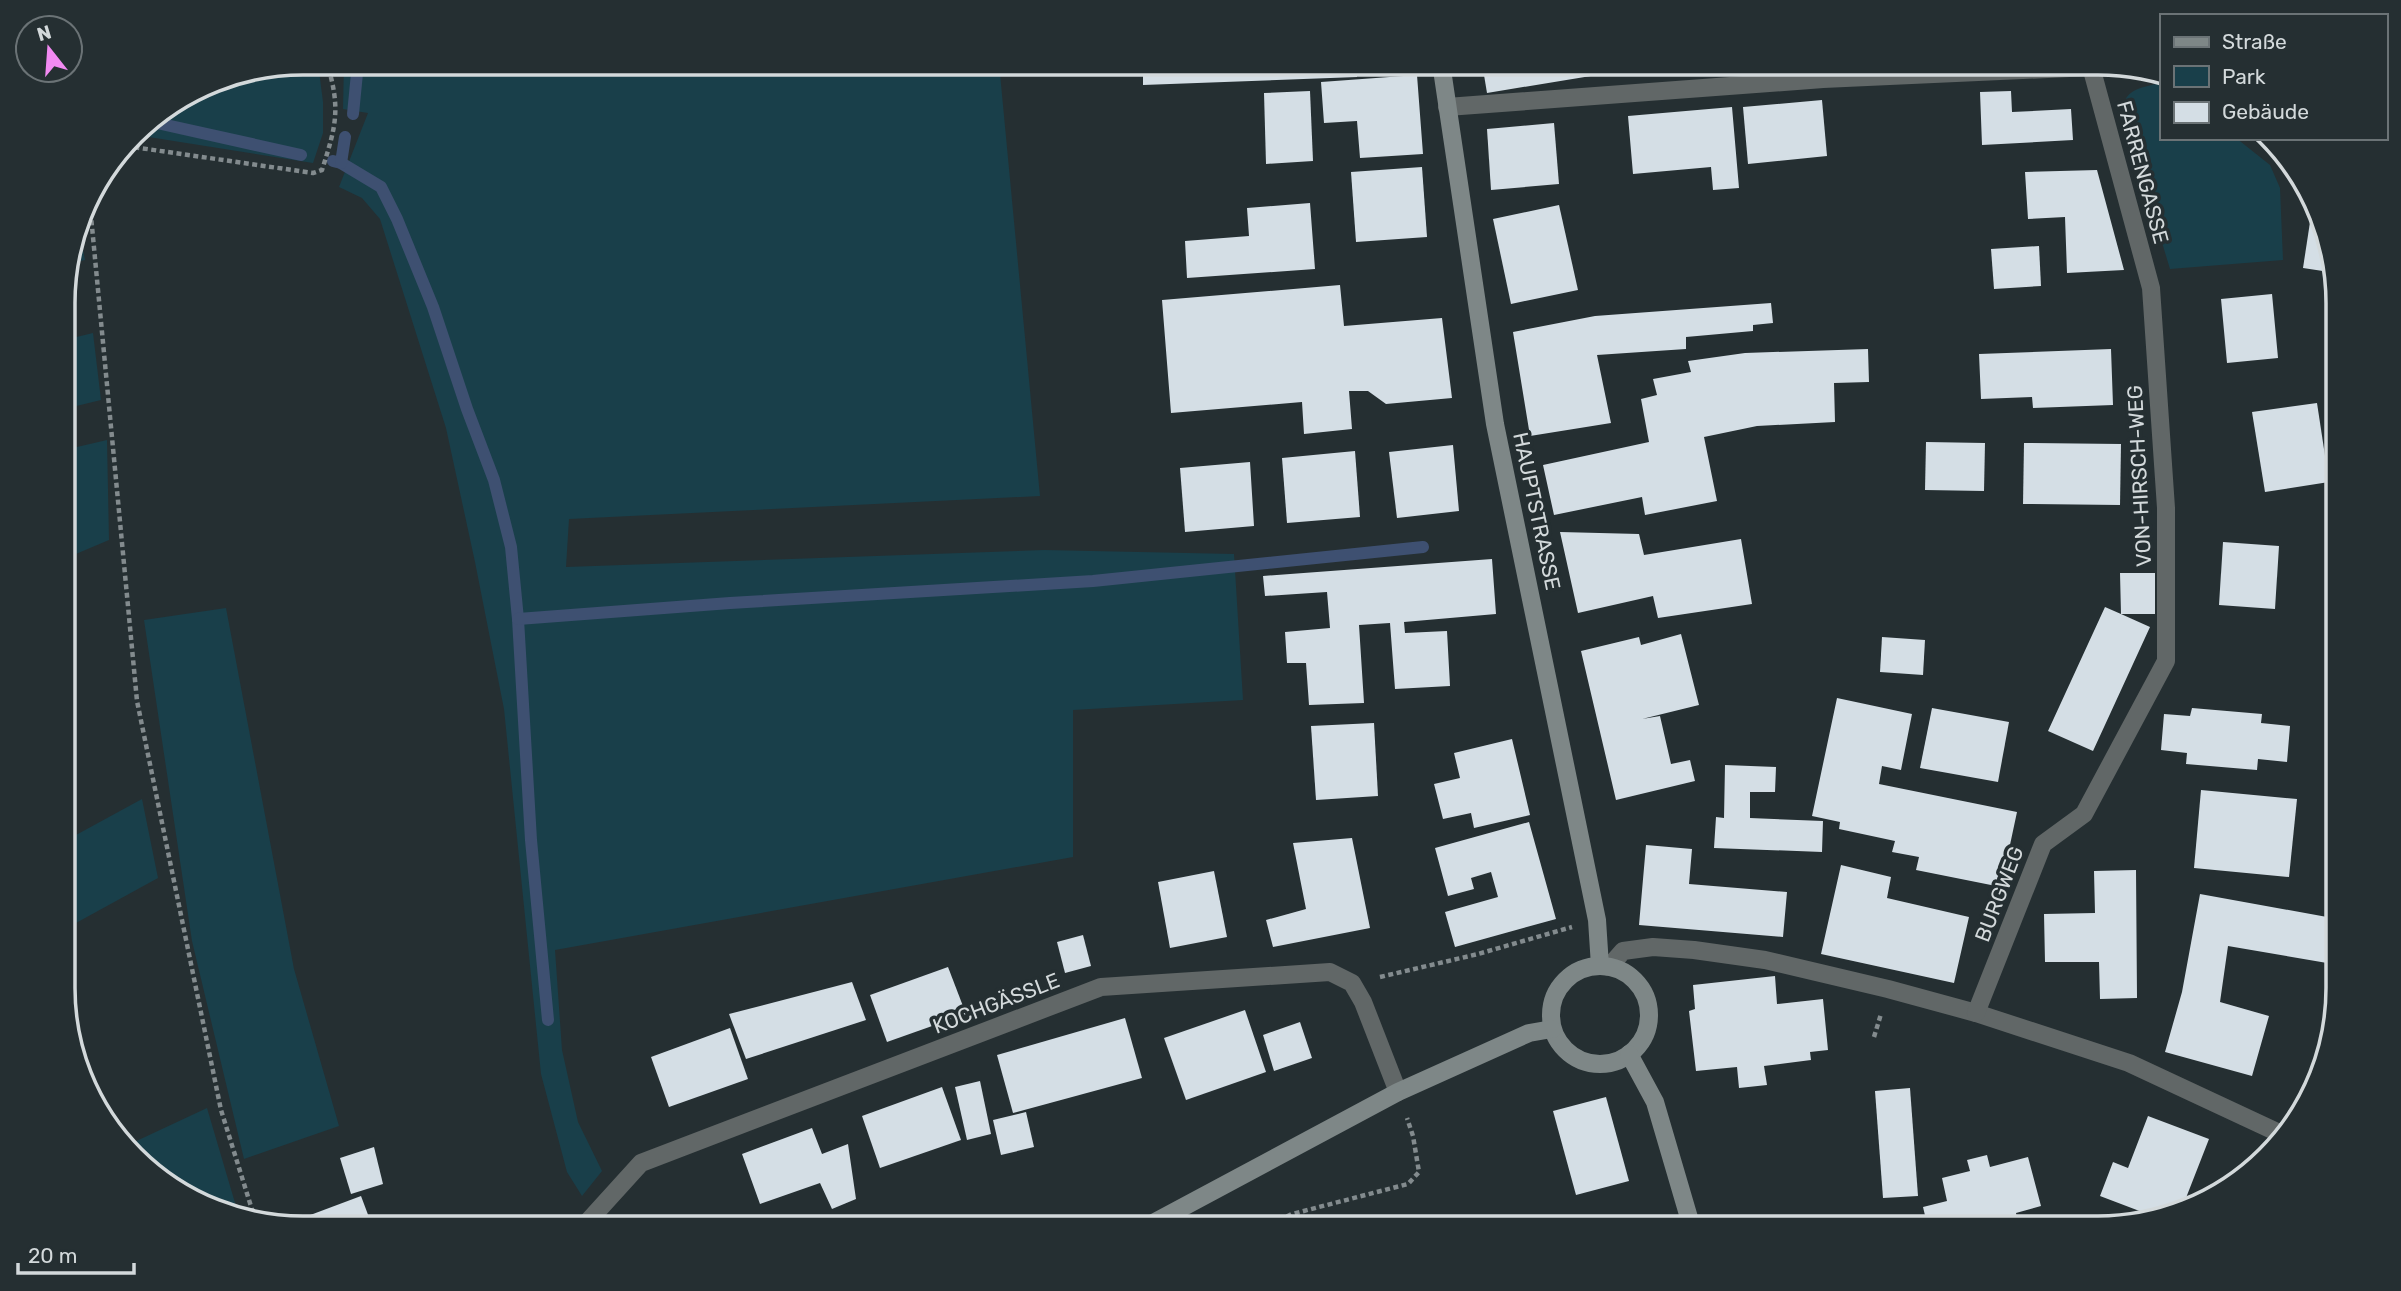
<svg xmlns="http://www.w3.org/2000/svg" width="2401" height="1291" font-family="Rubik,sans-serif">
  <style>
    .green { fill: #193f4a }
    .lines { fill: none; stroke-linecap: round; stroke-linejoin: round }
    .stream { stroke: #3e5071; stroke-width: 12 }
    .building { fill: #d4dee5 }
    .path { stroke: #838b8e; stroke-width: 4.5; stroke-dasharray: 5 3.5; stroke-linecap: butt }
    .street { stroke: #616767; stroke-width: 18 }
    .secondary { stroke: #7e8787; stroke-width: 18 }
    .labels { text-anchor: middle; dominant-baseline: central; stroke-width: 7; stroke-linejoin: round; paint-order: stroke }
    .street-label { font-size: 21px; fill: #d3d9db; stroke: #252f32 }
    .rim { fill: none; stroke: #d3d9db; stroke-width: 3.5 }
  </style>
  <rect width="100%" height="100%" fill="#252f32"/>
  <!-- green -->
  <g class="green">
    <path d="M303,63H318L323,102V133L313,163L136,135L145,123L212,81Z"/>
    <path d="M344,63H999L1040,496L569,519L566,567L1044,550L1234,554L1243,700L1073,710V857L555,950L562,1050L578,1122L602,1171L582,1196L567,1172L541,1074L504,709L475,562L446,428L380,219L362,198L339,187L368,113L343,109Z"/>
    <path d="M2156,84L2161,85V138H2236L2270,165L2280,188L2283,260L2170,269L2122,110C2125,90 2139,88 2156,84Z"/>
    <path d="M79,229L85,260L70,263Z"/>
    <path d="M93,333L101,400L64,409V340Z"/>
    <path d="M107,440L109,540L64,559V450Z"/>
    <path d="M226,608L294,969L339,1126L244,1159L192,941L144,620Z"/>
    <path d="M142,799L158,878L65,929V841Z"/>
    <path d="M207,1108L238,1213L197,1203L130,1144Z"/>
  </g>
  <g class="lines">
    <!-- stream -->
    <g class="stream">
      <path d="M353,114L358,63"/>
      <path d="M148,121L301,155"/>
      <path d="M333,161L341,163L381,187L397,219L433,307L467,409L494,480L511,547L518,619L531,840L548,1020"/>
      <path d="M341,163L345,137"/>
      <path d="M518,619L730,603L1093,581L1423,547"/>
    </g>
  </g>
  <!-- building -->
  <g class="building">
    <path d="M1143,63H1357V77L1143,85Z"/>
    <path d="M1482,63H1613L1615,72L1487,93Z"/>
    <path d="M1417,75L1423,154L1360,158L1357,121L1324,123L1321,82Z"/>
    <path d="M1310,91L1313,161L1266,164L1264,93Z"/>
    <path d="M2011,91L2012,112L2071,109L2073,140L1982,145L1980,92Z"/>
    <path d="M1822,100L1827,156L1748,164L1743,107Z"/>
    <path d="M1732,107L1739,188L1713,190L1711,167L1633,174L1628,116Z"/>
    <path d="M1554,123L1559,184L1491,190L1487,129Z"/>
    <path d="M1422,167L1427,237L1356,242L1351,172Z"/>
    <path d="M2097,170L2124,270L2067,273L2065,217L2028,219L2025,172Z"/>
    <path d="M1310,203L1315,269L1187,278L1185,241L1249,236L1247,208Z"/>
    <path d="M1559,205L1578,290L1511,304L1493,219Z"/>
    <path d="M2312,209L2336,272V273L2303,268Z"/>
    <path d="M2039,246L2041,286L1994,289L1991,249Z"/>
    <path d="M1340,285L1344,326L1442,318L1452,398L1386,404L1368,391H1349L1352,429L1304,434L1302,402L1171,413L1162,300Z"/>
    <path d="M2272,294L2278,358L2227,363L2221,299Z"/>
    <path d="M1771,303L1773,323L1753,325V331L1686,337V349L1597,355L1611,423L1530,436L1513,332L1595,316Z"/>
    <path d="M1868,349L1869,382L1834,383L1835,422L1757,426L1704,437L1717,501L1645,515L1642,497L1554,515L1543,465L1649,442L1641,399L1657,395L1653,379L1691,372L1688,361L1745,353Z"/>
    <path d="M2111,349L2113,405L2033,408L2032,397L1981,399L1979,354Z"/>
    <path d="M2317,403L2329,482L2265,492L2252,412Z"/>
    <path d="M1926,442L1985,443L1984,491L1925,490Z"/>
    <path d="M2024,443L2121,444L2120,505L2023,504Z"/>
    <path d="M1453,445L1459,511L1397,518L1389,452Z"/>
    <path d="M1355,451L1360,517L1287,523L1282,458Z"/>
    <path d="M1250,462L1254,526L1185,532L1180,468Z"/>
    <path d="M1560,532L1639,534L1644,555L1741,539L1752,604L1658,618L1653,596L1578,613Z"/>
    <path d="M2223,542L2279,546L2275,609L2219,605Z"/>
    <path d="M1492,559L1496,614L1404,622L1405,633L1447,631L1450,686L1395,689L1390,623L1359,625L1364,703L1309,705L1306,663H1287L1285,632L1330,628L1327,592L1265,596L1263,576Z"/>
    <path d="M2120,573H2155V614H2121L2150,627L2093,751L2048,731L2105,607L2121,614Z"/>
    <path d="M1681,634L1699,705L1642,719L1660,716L1671,764L1690,760L1695,781L1616,800L1581,651L1639,637L1641,645Z"/>
    <path d="M1882,637L1925,640L1923,675L1880,672Z"/>
    <path d="M1837,698L1912,714L1901,770L1882,766L1879,784L2017,812L2001,887L1916,870L1919,857L1892,852L1895,841L1839,829L1840,822L1812,816Z"/>
    <path d="M1932,708L2009,722L1998,782L1920,768Z"/>
    <path d="M2192,708L2262,714L2261,723L2290,726L2287,762L2258,759L2257,770L2186,764L2187,753L2161,750L2164,714L2190,716Z"/>
    <path d="M1374,723L1378,796L1316,800L1311,726Z"/>
    <path d="M1512,739L1530,815L1474,828L1471,813L1443,819L1434,784L1460,778L1454,753Z"/>
    <path d="M1725,765L1776,767L1775,792H1750V818L1823,821L1822,852L1714,848L1716,817L1724,818Z"/>
    <path d="M2201,790L2297,799L2289,877L2194,868Z"/>
    <path d="M1529,822L1556,919L1455,947L1445,912L1498,897L1491,872L1471,878L1474,889L1448,896L1435,848Z"/>
    <path d="M1352,838L1370,928L1273,947L1266,920L1306,909L1293,843Z"/>
    <path d="M1646,845L1692,849L1689,884L1787,892L1783,937L1639,925Z"/>
    <path d="M1841,865L1891,877L1887,898L1969,917L1954,983L1821,954Z"/>
    <path d="M2136,870L2137,998L2100,999L2099,962H2045L2044,914L2095,913L2094,871Z"/>
    <path d="M1214,871L1227,937L1170,948L1158,882Z"/>
    <path d="M2200,894L2338,919L2327,963L2228,946L2220,1002L2269,1016L2252,1076L2165,1052L2182,992Z"/>
    <path d="M1083,935L1091,966L1065,973L1057,942Z"/>
    <path d="M948,967L966,1014L887,1042L870,995Z"/>
    <path d="M1775,976L1777,1004L1823,999L1828,1050L1810,1052L1811,1060L1764,1066L1767,1085L1739,1088L1737,1067L1696,1071L1689,1011L1695,1009L1693,985Z"/>
    <path d="M852,982L866,1020L746,1059L729,1014Z"/>
    <path d="M1245,1010L1266,1072L1186,1100L1164,1038Z"/>
    <path d="M1125,1018L1142,1078L1013,1113L997,1055Z"/>
    <path d="M1300,1022L1312,1058L1274,1071L1263,1035Z"/>
    <path d="M730,1028L748,1079L669,1107L651,1057Z"/>
    <path d="M980,1081L991,1134L967,1140L955,1087Z"/>
    <path d="M942,1087L961,1140L880,1168L862,1116Z"/>
    <path d="M1910,1088L1918,1196L1883,1198L1875,1091Z"/>
    <path d="M1606,1097L1629,1181L1576,1195L1553,1111Z"/>
    <path d="M1026,1112L1034,1147L1001,1155L993,1120Z"/>
    <path d="M2148,1116L2209,1139L2184,1203L2150,1215L2100,1196L2113,1162L2128,1168Z"/>
    <path d="M812,1128L822,1154L848,1144L856,1199L832,1209L820,1183L760,1204L742,1154Z"/>
    <path d="M374,1147L383,1184L351,1194L340,1158Z"/>
    <path d="M1987,1155L1990,1167L2028,1157L2041,1206L2016,1213L2018,1223L1999,1228H1986L1985,1223L1965,1228H1928L1923,1207L1947,1201L1942,1178L1970,1171L1967,1160Z"/>
    <path d="M361,1196L373,1228L300,1227L297,1220Z"/>
  </g>
  <g class="lines">
    <!-- path -->
    <g class="path">
      <path d="M126,146L313,173L322,170C336,126 341,109 327,63"/>
      <path d="M89,195L137,701L221,1110L254,1216"/>
      <path d="M1380,977L1478,954L1572,927"/>
      <path d="M1874,1037L1881,1014"/>
      <path d="M1264,1228L1292,1214L1408,1184L1419,1172L1413,1136L1407,1118"/>
    </g>
    <!-- street -->
    <g class="street">
      <path d="M1447,107L1823,79L2091,67"/>
      <path d="M1609,967L1623,951L1653,947L1694,950L1765,960L1888,989L1976,1013L2129,1063L2279,1133"/>
      <path d="M1976,1013L2043,844L2084,814L2166,661V508L2151,288L2090,63"/>
      <path d="M582,1228L641,1163L1101,987L1330,972L1352,983L1363,1002L1398,1092"/>
    </g>
    <!-- secondary -->
    <g class="secondary">
      <path d="M1441,63L1495,424L1597,920L1600,966"/>
      <circle cx="1600" cy="1015" r="49"/>
      <path d="M1629,1054L1655,1102L1692,1228"/>
      <path d="M1144,1228L1398,1092L1529,1033L1552,1029"/>
    </g>
  </g>
  <g class="labels">
    <!-- street labels -->
    <g class="street-label">
      <text transform="translate(2143 172) rotate(75)">FARRENGASSE</text>
      <text transform="translate(2139 476) rotate(-93)">VON-HIRSCH-WEG</text>
      <text transform="translate(1537 511) rotate(78)">HAUPTSTRASSE</text>
      <text transform="translate(1999 894) rotate(-69)">BURGWEG</text>
      <text transform="translate(996 1003) rotate(-21)">KOCHGÄSSLE</text>
    </g>
  </g>
  <!-- crop -->
  <path d="M0 0H2401V1291H0ZM303 75H2098A228 228 0 0 1 2326 303V988A228 228 0 0 1 2098 1216H303A228 228 0 0 1 75 988V303A228 228 0 0 1 303 75Z" fill="#252f32" fill-rule="evenodd"/>
  <path class="rim" d="M303 75H2098A228 228 0 0 1 2326 303V988A228 228 0 0 1 2098 1216H303A228 228 0 0 1 75 988V303A228 228 0 0 1 303 75Z"/>
  <!-- legend -->
  <rect x="2160" y="14" width="228" height="126" fill="#252f32" stroke="#6b7376" stroke-width="2"/>
  <rect x="2174" y="37" width="35" height="10" fill="#7e8787" stroke="#6b7376" stroke-width="2"/>
  <text x="2222" y="49" font-size="21" fill="#d3d9db">Straße</text>
  <rect x="2174" y="66" width="35" height="21" fill="#193f4a" stroke="#6b7376" stroke-width="2"/>
  <text x="2222" y="84" font-size="21" fill="#d3d9db">Park</text>
  <rect x="2174" y="102" width="35" height="21" fill="#d4dee5" stroke="#6b7376" stroke-width="2"/>
  <text x="2222" y="119" font-size="21" fill="#d3d9db">Gebäude</text>
  <!-- north arrow -->
  <g transform="translate(49 49) rotate(343)"><circle r="33" fill="#252f32" stroke="#6b7376" stroke-width="2"/>
  <path d="M0-5L12 26L0 18L-12 26Z" fill="#f28af2"/>
  <text y="-10" font-size="19" font-weight="bold" text-anchor="middle" fill="#d3d9db">N</text>
  </g>
  <!-- scale -->
  <path d="M18 1263v10h116v-10" fill="none" stroke="#d3d9db" stroke-width="3.5"/>
  <text x="28" y="1263" font-size="21" fill="#d3d9db" stroke="#252f32" stroke-width="5" paint-order="stroke">20 m</text>
</svg>
